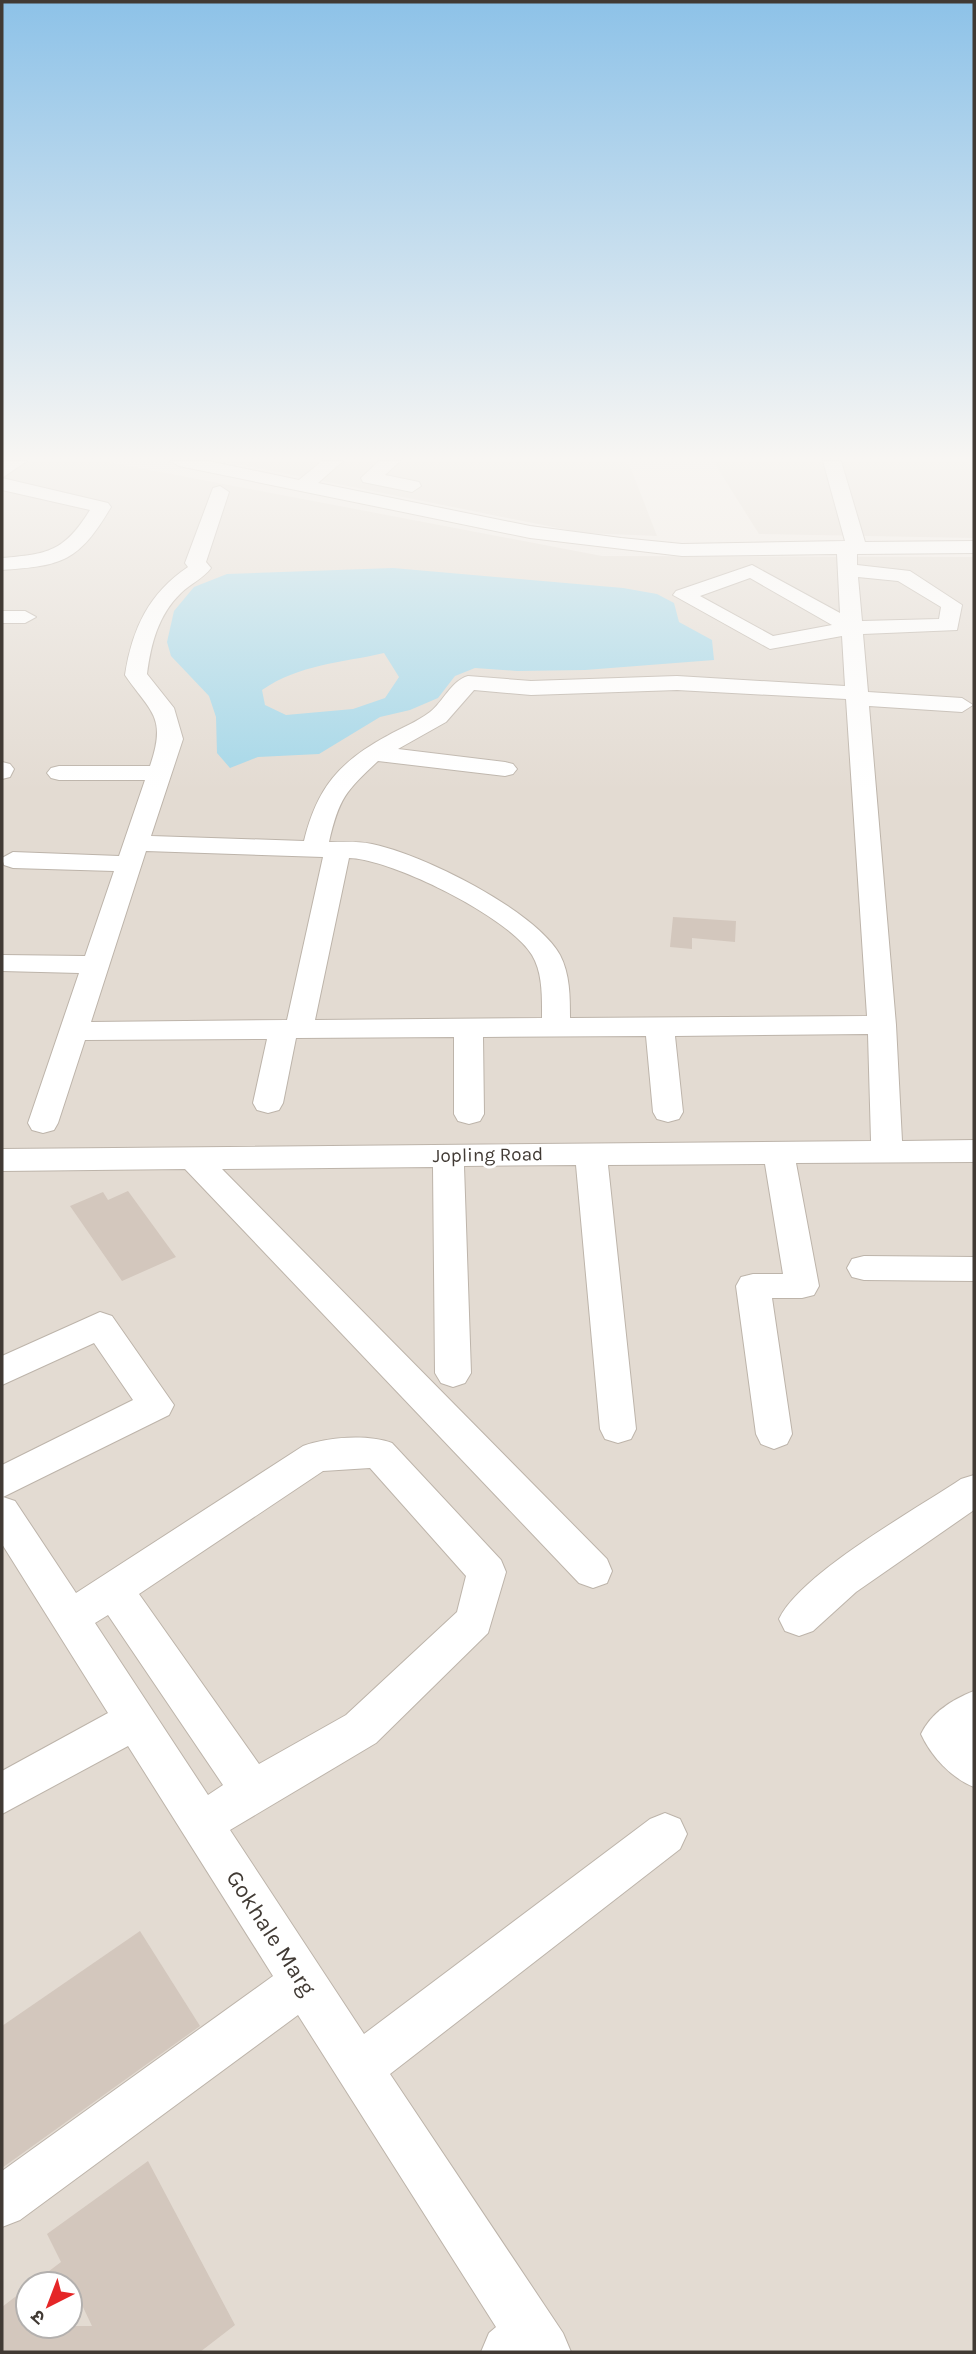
<svg xmlns="http://www.w3.org/2000/svg" width="976" height="2354" font-family="Karla,'Noto Sans Devanagari',sans-serif">
  <style>
    .residential { fill: #e3dbd2; fill-rule: evenodd }
    .water { fill: #a5d7e8; fill-rule: evenodd }
    .building { fill: #d3c7bd }
    .lines { fill: none; stroke-linecap: round; stroke-linejoin: round }
    .minor-casing { stroke: #bdb4aa; stroke-width: 2 }
    .minor { fill: #fff; fill-rule: evenodd }
    .labels { text-anchor: middle; dominant-baseline: central; stroke-width: 6; stroke-linejoin: round; paint-order: stroke }
    .street-label { font-size: 19px; fill: #413a34; stroke: #fff }
    .near-street-label { font-size: 23px; fill: #413a34; stroke: #fff }
  </style>
  <rect width="100%" height="100%" fill="#f0eae4"/>
  <!-- residential -->
  <g class="residential">
    <path d="M2,461H103L602,556L974,557V2352H2ZM28,2284H70V2326H28Z"/>
    <path d="M223,461H628L657,536L583,533Z"/>
    <path d="M713,461H974V538L759,534Z"/>
  </g>
  <!-- water -->
  <path class="water" d="M393,568L623,588L657,594L674,603L679,622L712,640L714,660L585,670L517,671L475,668L455,676L438,698L410,710L380,717L319,754L258,757L230,768L217,753L216,717L209,696L171,656L167,642L174,611L194,587L227,574ZM384,653L399,677L385,698L353,709L286,715L265,705L262,690C300,664 341,663 384,653Z"/>
  <!-- building -->
  <g class="building">
    <path d="M673,917L736,921L735,942L692,938V949L670,947Z"/>
    <path d="M128,1191L176,1257L122,1281L70,1206L103,1192L108,1200Z"/>
    <path d="M140,1931L200,2026L2,2168V2026Z"/>
    <path d="M148,2161L235,2325L200,2352H2V2307L28,2287V2326H92L72,2284H32L61,2262L47,2234Z"/>
  </g>
  <g class="lines">
    <defs>
      <g id="minor">
        <path d="M5,461H27L2,478V464Z"/>
        <path d="M170,461H208L299,480L322,461H343L318,483L530,526L621,538L682,544L845,541L823,461H841L865,542L974,541V553L857,554V565L910,571L962,605L957,630L863,634L868,692L962,698L973,705L962,712L869,706L896,1025L902,1141L974,1140V1162L796,1163L819,1286L814,1295L802,1298H772L792,1434L787,1444L774,1449L761,1444L756,1434L736,1286L741,1277L753,1274H783L765,1164L608,1165L636,1429L631,1439L618,1443L605,1439L600,1429L576,1165L464,1166L471,1373L465,1383L453,1387L441,1383L435,1373L433,1167L222,1169L607,1559L612,1571L607,1583L593,1588L579,1583L185,1169L2,1171V1149L871,1141L868,1034L675,1036L683,1112L679,1119L668,1122L657,1119L653,1112L646,1036L483,1037L484,1114L480,1121L469,1124L458,1121L454,1114V1037L296,1038L283,1103L279,1110L268,1113L257,1110L253,1103L267,1039L85,1040L58,1123L54,1130L43,1133L32,1130L28,1123L79,973L2,971V955L85,956L114,871L13,868L4,865L2,858L13,852L119,856L145,780H59L51,778L47,773L51,768L59,766H150C167,716 151,713 125,675C132,629 149,593 188,567L185,563L213,488L220,486L229,492L206,562L211,568C204,578 190,584 181,593C158,615 151,644 147,674L174,708L183,739L151,836L304,841C317,788 339,762 387,736C401,728 417,722 430,712C443,702 451,681 468,676L531,681L677,676L845,686L842,636L770,649L673,595L676,591L752,565L840,613L837,554L682,556L530,538L179,466ZM858,577L898,581L941,607L939,619L862,621ZM750,578L832,625L773,636L700,596ZM474,690L531,695L677,690L846,699L867,1016L570,1018C570,997 570,974 560,955C535,910 422,854 372,844C358,841 343,842 329,842C339,798 346,791 378,761L505,776L513,774L517,769L513,764L505,762L398,749L446,722ZM146,851L323,857L287,1020L91,1022ZM349,858C392,859 509,917 532,955C543,973 542,998 542,1018L315,1020Z"/>
        <path d="M379,461H400L385,475L419,482L421,486L412,492L363,482L361,478Z"/>
        <path d="M2,478L108,503L111,507C79,561 63,566 2,570V558C48,554 64,552 90,510L2,490Z"/>
        <path d="M2,611H25L36,617L25,623H2Z"/>
        <path d="M2,762L10,764L14,769L10,777L2,779Z"/>
        <path d="M864,1256L974,1257V1281L864,1280L852,1277L847,1268L852,1259Z"/>
        <path d="M100,1312L112,1316L174,1405L169,1415L3,1497L15,1501L76,1593L303,1446C328,1437 367,1434 392,1443L501,1560L506,1572L488,1633L376,1743L230,1830L364,2034L650,1819L665,1813L680,1819L687,1834L680,1849L390,2074L563,2333L571,2352H481L489,2333L496,2327L298,2015L20,2220L2,2227V2171L273,1976L128,1746L2,1814V1771L108,1713L2,1544V1465L133,1400L94,1343L2,1385V1356ZM370,1468L466,1576L457,1612L346,1715L259,1764L139,1594L323,1471ZM108,1615L223,1785L208,1795L95,1623Z"/>
        <path d="M974,1475V1510L856,1592L813,1631L799,1636L785,1631L779,1619C801,1573 915,1510 961,1479Z"/>
        <path d="M974,1691V1787C951,1778 931,1756 921,1734C931,1713 953,1699 974,1691Z"/>
      </g>
    </defs>
    <!-- minor casing -->
    <use href="#minor" class="minor-casing"/>
    <!-- minor -->
    <use href="#minor" class="minor"/>
  </g>
  <!-- sky -->
  <linearGradient id="sky" x2="0" y2="1"><stop stop-color="#8dc2e8"/><stop offset="0.58" stop-color="#f8f6f3"/><stop offset="1" stop-color="#f8f6f3" stop-opacity="0"/></linearGradient>
  <rect width="976" height="791" fill="url(#sky)"/>
  <g class="labels">
    <!-- street labels -->
    <g class="street-label">
      <text transform="translate(488 1155) rotate(-1)">Jopling Road</text>
    </g>
    <!-- near-street labels -->
    <g class="near-street-label">
      <text transform="translate(271 1933) rotate(57)">Gokhale Marg</text>
    </g>
  </g>
  <!-- border -->
  <rect width="976" height="2354" fill="none" stroke="#413a34" stroke-width="7"/>
  <!-- north arrow -->
  <g transform="translate(49 2305) rotate(222)"><circle r="33" fill="#ffffff" stroke="#b3b0ae" stroke-width="2"/>
  <path d="M0-5L12 26L0 18L-12 26Z" fill="#e52627"/>
  <text y="-10" font-size="19" font-weight="bold" text-anchor="middle" fill="#413a34">उ</text>
  </g>
</svg>
